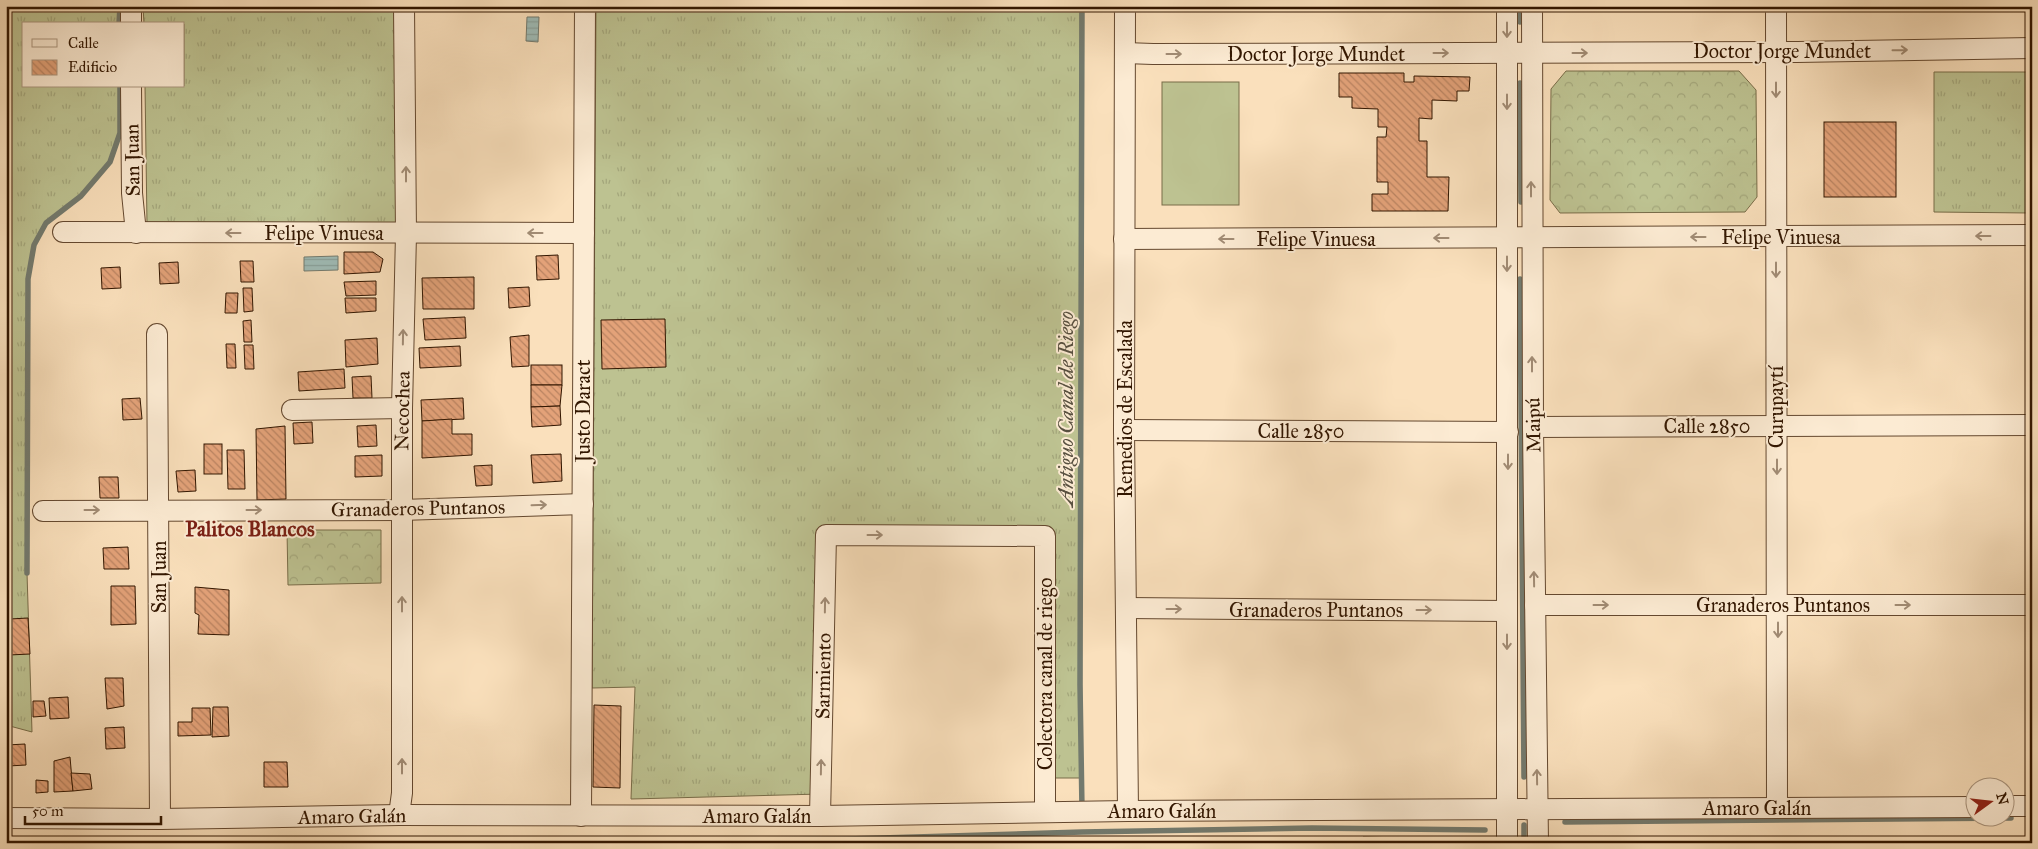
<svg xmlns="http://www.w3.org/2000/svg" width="2038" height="849" font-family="'IM FELL Great Primer',serif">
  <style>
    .grass { fill: url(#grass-tufts); stroke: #786c48 }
    .forest { fill: url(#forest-crowns); stroke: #786c48 }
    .pitch { fill: #bdc291; stroke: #786c48 }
    .water { fill: url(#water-rules); stroke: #737a6e }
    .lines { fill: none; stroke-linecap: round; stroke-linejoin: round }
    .stream { stroke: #737a6e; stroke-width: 5.5 }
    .building { fill: url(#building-back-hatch); stroke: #321600 }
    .minor-casing { stroke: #64482f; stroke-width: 22 }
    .minor { stroke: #fcebd3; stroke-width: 20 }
    .oneway { stroke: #a18b74 }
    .labels { text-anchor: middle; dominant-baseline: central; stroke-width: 4; stroke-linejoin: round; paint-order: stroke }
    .street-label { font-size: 20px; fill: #321600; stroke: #fcebd3 }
    .water-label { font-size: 21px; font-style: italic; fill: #585040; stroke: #fcebd3 }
    .neighbourhood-label { font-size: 21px; font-weight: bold; fill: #7a1f14; stroke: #fcebd3 }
  </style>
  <defs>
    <pattern id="grass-tufts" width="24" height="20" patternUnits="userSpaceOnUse" patternTransform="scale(1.25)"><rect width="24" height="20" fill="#bdc291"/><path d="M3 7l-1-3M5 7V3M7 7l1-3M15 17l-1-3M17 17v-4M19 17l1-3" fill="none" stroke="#a3a67b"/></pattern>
    <pattern id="forest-crowns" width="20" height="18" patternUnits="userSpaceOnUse" patternTransform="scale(1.25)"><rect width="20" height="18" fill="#bdc291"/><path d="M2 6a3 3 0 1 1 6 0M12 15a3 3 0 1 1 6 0" fill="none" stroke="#a3a67b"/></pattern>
    <pattern id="water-rules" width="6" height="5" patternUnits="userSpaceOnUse" patternTransform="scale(1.25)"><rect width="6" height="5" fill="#9fbcb7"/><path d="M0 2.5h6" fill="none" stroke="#89a19c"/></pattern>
    <pattern id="building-back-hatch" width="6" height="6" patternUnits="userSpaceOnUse" patternTransform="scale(1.25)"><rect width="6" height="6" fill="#e3a279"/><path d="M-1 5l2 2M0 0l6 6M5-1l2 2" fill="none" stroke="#b98361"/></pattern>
  </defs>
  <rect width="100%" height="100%" fill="#fae0bc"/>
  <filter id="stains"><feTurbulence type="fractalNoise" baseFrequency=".004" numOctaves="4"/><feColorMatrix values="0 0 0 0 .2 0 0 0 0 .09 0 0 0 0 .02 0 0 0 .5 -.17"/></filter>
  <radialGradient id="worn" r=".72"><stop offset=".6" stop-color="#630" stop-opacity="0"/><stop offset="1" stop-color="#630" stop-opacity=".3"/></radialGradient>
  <!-- grass -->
  <g class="grass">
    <path d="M6,6H120L119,24H24V86H120V133L110,162L81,196L46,223L34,245L28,279L27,573L32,732L6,725Z"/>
    <path d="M143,6H396L398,228L147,224L145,86H184V24H144Z"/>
    <path d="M596,6H1080L1082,778H1046L1045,536L827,535L821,794L631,799L635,687L592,688Z"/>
    <path d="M1934,72H2029V213L1934,212Z"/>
    <path d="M594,840L684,841V843H498Z"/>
  </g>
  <!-- forest -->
  <g class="forest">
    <path d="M1566,71H1739L1756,90L1757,197L1745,212L1560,213L1550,200L1551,89Z"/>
    <path d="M287,530H381V583L288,585Z"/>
  </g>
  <!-- pitch -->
  <rect class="pitch" x="1162" y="82" width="77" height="123"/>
  <!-- water -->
  <g class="water">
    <path d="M527,17H539L538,42L526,41Z"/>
    <path d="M338,256V270L304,271V257Z"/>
  </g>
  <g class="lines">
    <!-- stream -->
    <g class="stream">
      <path d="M1082,6L1080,685L1082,809"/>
      <path d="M1520,6V22"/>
      <path d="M119,24L120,6"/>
      <path d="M1520,83L1521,202"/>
      <path d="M1520,279L1524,777"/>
      <path d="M27,573L28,279L34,245L46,223L81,196L110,162L120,133V86"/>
      <path d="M1565,822L2011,818"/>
      <path d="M1524,825V843"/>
      <path d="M621,841L847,839L1082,832L1312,828L1485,830"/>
      <path d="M498,843L594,840"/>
    </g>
  </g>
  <!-- building -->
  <g class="building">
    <path d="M1339,73H1404V82H1414V76L1470,77L1469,91H1457V101L1432,100V119L1419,118V141H1427V177H1449L1448,211H1372V194H1388V182H1377V137H1386L1387,127H1378V109L1352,108V97H1339Z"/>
    <rect x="1824" y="122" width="72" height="75"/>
    <path d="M344,252H373L383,259L380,272L344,274Z"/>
    <path d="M558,255L559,279L537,280L536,256Z"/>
    <path d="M240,261H253L254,282H241Z"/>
    <path d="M178,262L179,283L160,284L159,263Z"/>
    <path d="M120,267L121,288L102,289L101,268Z"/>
    <path d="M474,277V309H423L422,278Z"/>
    <path d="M376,281V295L346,296L344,282Z"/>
    <path d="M529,287L530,306L509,308L508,288Z"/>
    <path d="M243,288H252L253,311L244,312Z"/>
    <path d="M226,293H238L237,313H225Z"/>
    <path d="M345,298H376V311L346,313Z"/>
    <path d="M465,317L466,338L425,340L423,319Z"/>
    <path d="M665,319L666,367L602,369L601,320Z"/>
    <path d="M251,320L252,342H244L243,321Z"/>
    <path d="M529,335V366L512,367L510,337Z"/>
    <path d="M377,338L378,364L346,367L345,340Z"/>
    <path d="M226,344H235L236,368H227Z"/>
    <path d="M244,345H253L254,369H245Z"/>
    <path d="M460,346L461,366L420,368L419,348Z"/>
    <rect x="531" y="365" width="31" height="20"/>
    <path d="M344,369L345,388L299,391L298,372Z"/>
    <path d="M371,376L372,398H353L352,377Z"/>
    <path d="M531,385H562L560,406L531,407Z"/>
    <path d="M140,398L142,419L123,420L122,399Z"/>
    <path d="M463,398L464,419L422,421L421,400Z"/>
    <path d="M560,406L561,425L532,427L531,407Z"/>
    <path d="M452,419V434H472V455L422,458V421Z"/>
    <path d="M312,422L313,443L294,444L293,423Z"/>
    <path d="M376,425L377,446L358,447L357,426Z"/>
    <path d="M285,426L286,499L257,500L256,429Z"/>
    <rect x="204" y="444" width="18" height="30"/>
    <path d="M227,450H244L245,489H228Z"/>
    <path d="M561,454L562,481L533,483L531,455Z"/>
    <path d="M382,455V476L355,477V456Z"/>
    <path d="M492,465V485L476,486L474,466Z"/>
    <path d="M195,470L196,491L178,492L176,471Z"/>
    <path d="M99,477H118L119,498H100Z"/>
    <path d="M128,547L129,569H104L103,548Z"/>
    <path d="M111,586H135L136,624L111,625Z"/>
    <path d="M195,587L229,590V635L198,634L199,615L195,613Z"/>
    <path d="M28,618L30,654L9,655L10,619Z"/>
    <path d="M105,678H123L124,706L107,709Z"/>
    <path d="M68,697L69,718L50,719L49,698Z"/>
    <path d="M33,701H44L46,716L33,717Z"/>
    <path d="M594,705L621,706L620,788L593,787Z"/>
    <path d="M213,707H228L229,736L212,737Z"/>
    <path d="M192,708H210L211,735L178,736V722H192Z"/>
    <path d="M124,727L125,748L106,749L105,728Z"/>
    <path d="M25,744L26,765L8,766L7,745Z"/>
    <path d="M70,757L73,791L54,792V761Z"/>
    <path d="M264,762H287L288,787H264Z"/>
    <path d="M71,773L90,774L92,789L73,791Z"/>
    <path d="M36,780L48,781V792L36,793Z"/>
    <path d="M1363,837L1404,838V843H1363Z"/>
  </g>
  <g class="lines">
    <defs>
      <g id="minor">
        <path d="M131,6V24"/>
        <path d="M1125,6L1124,430L1128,811"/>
        <path d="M1532,6L1533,427L1538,843"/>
        <path d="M1776,6L1777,808"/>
        <path d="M1125,53L1153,54L1797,52L2032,48"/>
        <path d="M131,86L132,193L136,233"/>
        <path d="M63,232L584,233"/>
        <path d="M1124,239L2032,235"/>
        <path d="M157,334L160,819"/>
        <path d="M292,410L402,408"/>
        <path d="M1533,427L2032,425"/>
        <path d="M1124,430L1508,432"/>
        <path d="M43,511L401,510L583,504"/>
        <path d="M1535,605H2032"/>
        <path d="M1126,608L1507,611"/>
        <path d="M2006,806H2032"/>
        <path d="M399,815L402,793V408L406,234L404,6"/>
        <path d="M581,816L585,6"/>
        <path d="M820,816L826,535L1045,536V812"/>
        <path d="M6,818L160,819L399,815L820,816L1128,811L1976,807"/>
        <path d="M1507,843V6"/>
      </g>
    </defs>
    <!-- minor casing -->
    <use href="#minor" class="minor-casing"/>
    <!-- minor -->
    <use href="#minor" class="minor"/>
  </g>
  <!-- one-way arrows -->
  <defs><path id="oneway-shaft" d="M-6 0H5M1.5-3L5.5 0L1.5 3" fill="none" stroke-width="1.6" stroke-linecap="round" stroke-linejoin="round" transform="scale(1.25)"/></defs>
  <g class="oneway">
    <use href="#oneway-shaft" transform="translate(1507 30) rotate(90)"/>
    <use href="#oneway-shaft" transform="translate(1900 50) rotate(-1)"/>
    <use href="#oneway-shaft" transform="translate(1441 53)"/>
    <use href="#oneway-shaft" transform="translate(1580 53)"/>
    <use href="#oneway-shaft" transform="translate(1174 54)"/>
    <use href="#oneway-shaft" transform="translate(1776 90) rotate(90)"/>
    <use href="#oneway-shaft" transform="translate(1507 102) rotate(90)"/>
    <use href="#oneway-shaft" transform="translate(406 174) rotate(-90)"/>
    <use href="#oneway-shaft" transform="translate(1531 189) rotate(-90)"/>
    <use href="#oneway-shaft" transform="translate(233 233) rotate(-180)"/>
    <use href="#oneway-shaft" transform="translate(535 233) rotate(180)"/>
    <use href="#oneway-shaft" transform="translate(1983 236) rotate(180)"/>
    <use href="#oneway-shaft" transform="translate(1698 237) rotate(180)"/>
    <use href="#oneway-shaft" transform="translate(1441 238) rotate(180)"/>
    <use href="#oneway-shaft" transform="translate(1226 239) rotate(180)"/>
    <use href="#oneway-shaft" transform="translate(1507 264) rotate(90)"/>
    <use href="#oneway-shaft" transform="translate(1776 270) rotate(90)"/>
    <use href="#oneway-shaft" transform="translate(403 337) rotate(-89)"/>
    <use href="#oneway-shaft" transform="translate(1532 364) rotate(-90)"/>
    <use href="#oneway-shaft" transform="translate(1508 462) rotate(90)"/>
    <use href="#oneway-shaft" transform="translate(1777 467) rotate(90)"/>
    <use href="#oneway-shaft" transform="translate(539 505) rotate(-2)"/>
    <use href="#oneway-shaft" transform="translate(92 510)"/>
    <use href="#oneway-shaft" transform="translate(254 510)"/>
    <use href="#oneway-shaft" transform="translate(875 535)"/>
    <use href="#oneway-shaft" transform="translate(1534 579) rotate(-91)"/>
    <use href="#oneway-shaft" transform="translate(402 604) rotate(-90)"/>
    <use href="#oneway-shaft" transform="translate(825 605) rotate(-89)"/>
    <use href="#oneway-shaft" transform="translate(1601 605)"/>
    <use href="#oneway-shaft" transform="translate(1903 605)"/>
    <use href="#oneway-shaft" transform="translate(1174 609)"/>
    <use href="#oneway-shaft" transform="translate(1424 610)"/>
    <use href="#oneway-shaft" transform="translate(1778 630) rotate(90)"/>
    <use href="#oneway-shaft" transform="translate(1507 642) rotate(90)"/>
    <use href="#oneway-shaft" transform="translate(402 766) rotate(-90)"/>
    <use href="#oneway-shaft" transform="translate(821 767) rotate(-89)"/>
    <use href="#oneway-shaft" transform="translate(1537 777) rotate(-91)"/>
  </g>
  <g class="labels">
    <!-- street labels -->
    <g class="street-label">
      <text x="1782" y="51">Doctor Jorge Mundet</text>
      <text x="1316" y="54">Doctor Jorge Mundet</text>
      <text transform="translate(132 160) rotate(-91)">San Juan</text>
      <text x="324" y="233">Felipe Vinuesa</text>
      <text x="1781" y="237">Felipe Vinuesa</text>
      <text x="1316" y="239">Felipe Vinuesa</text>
      <text transform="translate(1776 407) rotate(-90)">Curupaytí</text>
      <text transform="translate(1125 409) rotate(-90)">Remedios de Escalada</text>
      <text transform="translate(402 411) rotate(-89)">Necochea</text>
      <text transform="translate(583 411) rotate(-90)">Justo Daract</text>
      <text transform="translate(1533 425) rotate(-91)">Maipú</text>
      <text x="1707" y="426">Calle 2850</text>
      <text x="1301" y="431">Calle 2850</text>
      <text transform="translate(418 508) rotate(-1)">Granaderos Puntanos</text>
      <text transform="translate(159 577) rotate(-90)">San Juan</text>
      <text x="1783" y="605">Granaderos Puntanos</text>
      <text x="1316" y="610">Granaderos Puntanos</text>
      <text transform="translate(1045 674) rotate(-90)">Colectora canal de riego</text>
      <text transform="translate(823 676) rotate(-89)">Sarmiento</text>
      <text x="1757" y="808">Amaro Galán</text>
      <text x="1162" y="811">Amaro Galán</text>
      <text transform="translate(352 816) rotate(-1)">Amaro Galán</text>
      <text x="757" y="816">Amaro Galán</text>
    </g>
    <!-- water labels -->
    <g class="water-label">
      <text transform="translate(1066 409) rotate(-90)">Antiguo Canal de Riego</text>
    </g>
    <!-- neighbourhood labels -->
    <g class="neighbourhood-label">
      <text x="250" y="529">Palitos Blancos</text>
    </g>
  </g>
  <!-- margin -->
  <rect width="2038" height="849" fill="none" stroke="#fae0bc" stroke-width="25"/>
  <rect x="8" y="8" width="2023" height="834" fill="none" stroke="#321600" stroke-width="2.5"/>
  <rect x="12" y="12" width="2013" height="824" fill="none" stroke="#321600"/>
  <!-- legend -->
  <rect x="22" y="22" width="162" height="65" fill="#fcebd3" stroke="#ab967f"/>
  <rect x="32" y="39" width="25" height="8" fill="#fcebd3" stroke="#ab967f"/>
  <text x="68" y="48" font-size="15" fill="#321600">Calle</text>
  <rect x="32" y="60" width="25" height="15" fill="url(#building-back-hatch)" stroke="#ab967f"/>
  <text x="68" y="72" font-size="15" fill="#321600">Edificio</text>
  <!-- north arrow -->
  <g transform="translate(1990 802) rotate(75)"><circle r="24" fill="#fcebd3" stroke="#ab967f"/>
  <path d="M0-4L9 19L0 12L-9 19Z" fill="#8f2418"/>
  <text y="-8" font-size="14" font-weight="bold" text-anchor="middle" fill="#321600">N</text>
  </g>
  <!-- scale -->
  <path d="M25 816v8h136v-8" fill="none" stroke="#321600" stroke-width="2.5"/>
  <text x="32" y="816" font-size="15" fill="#321600" stroke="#fcebd3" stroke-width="4" paint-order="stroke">50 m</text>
  <rect width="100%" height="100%" filter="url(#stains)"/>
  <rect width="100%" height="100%" fill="url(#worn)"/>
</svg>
